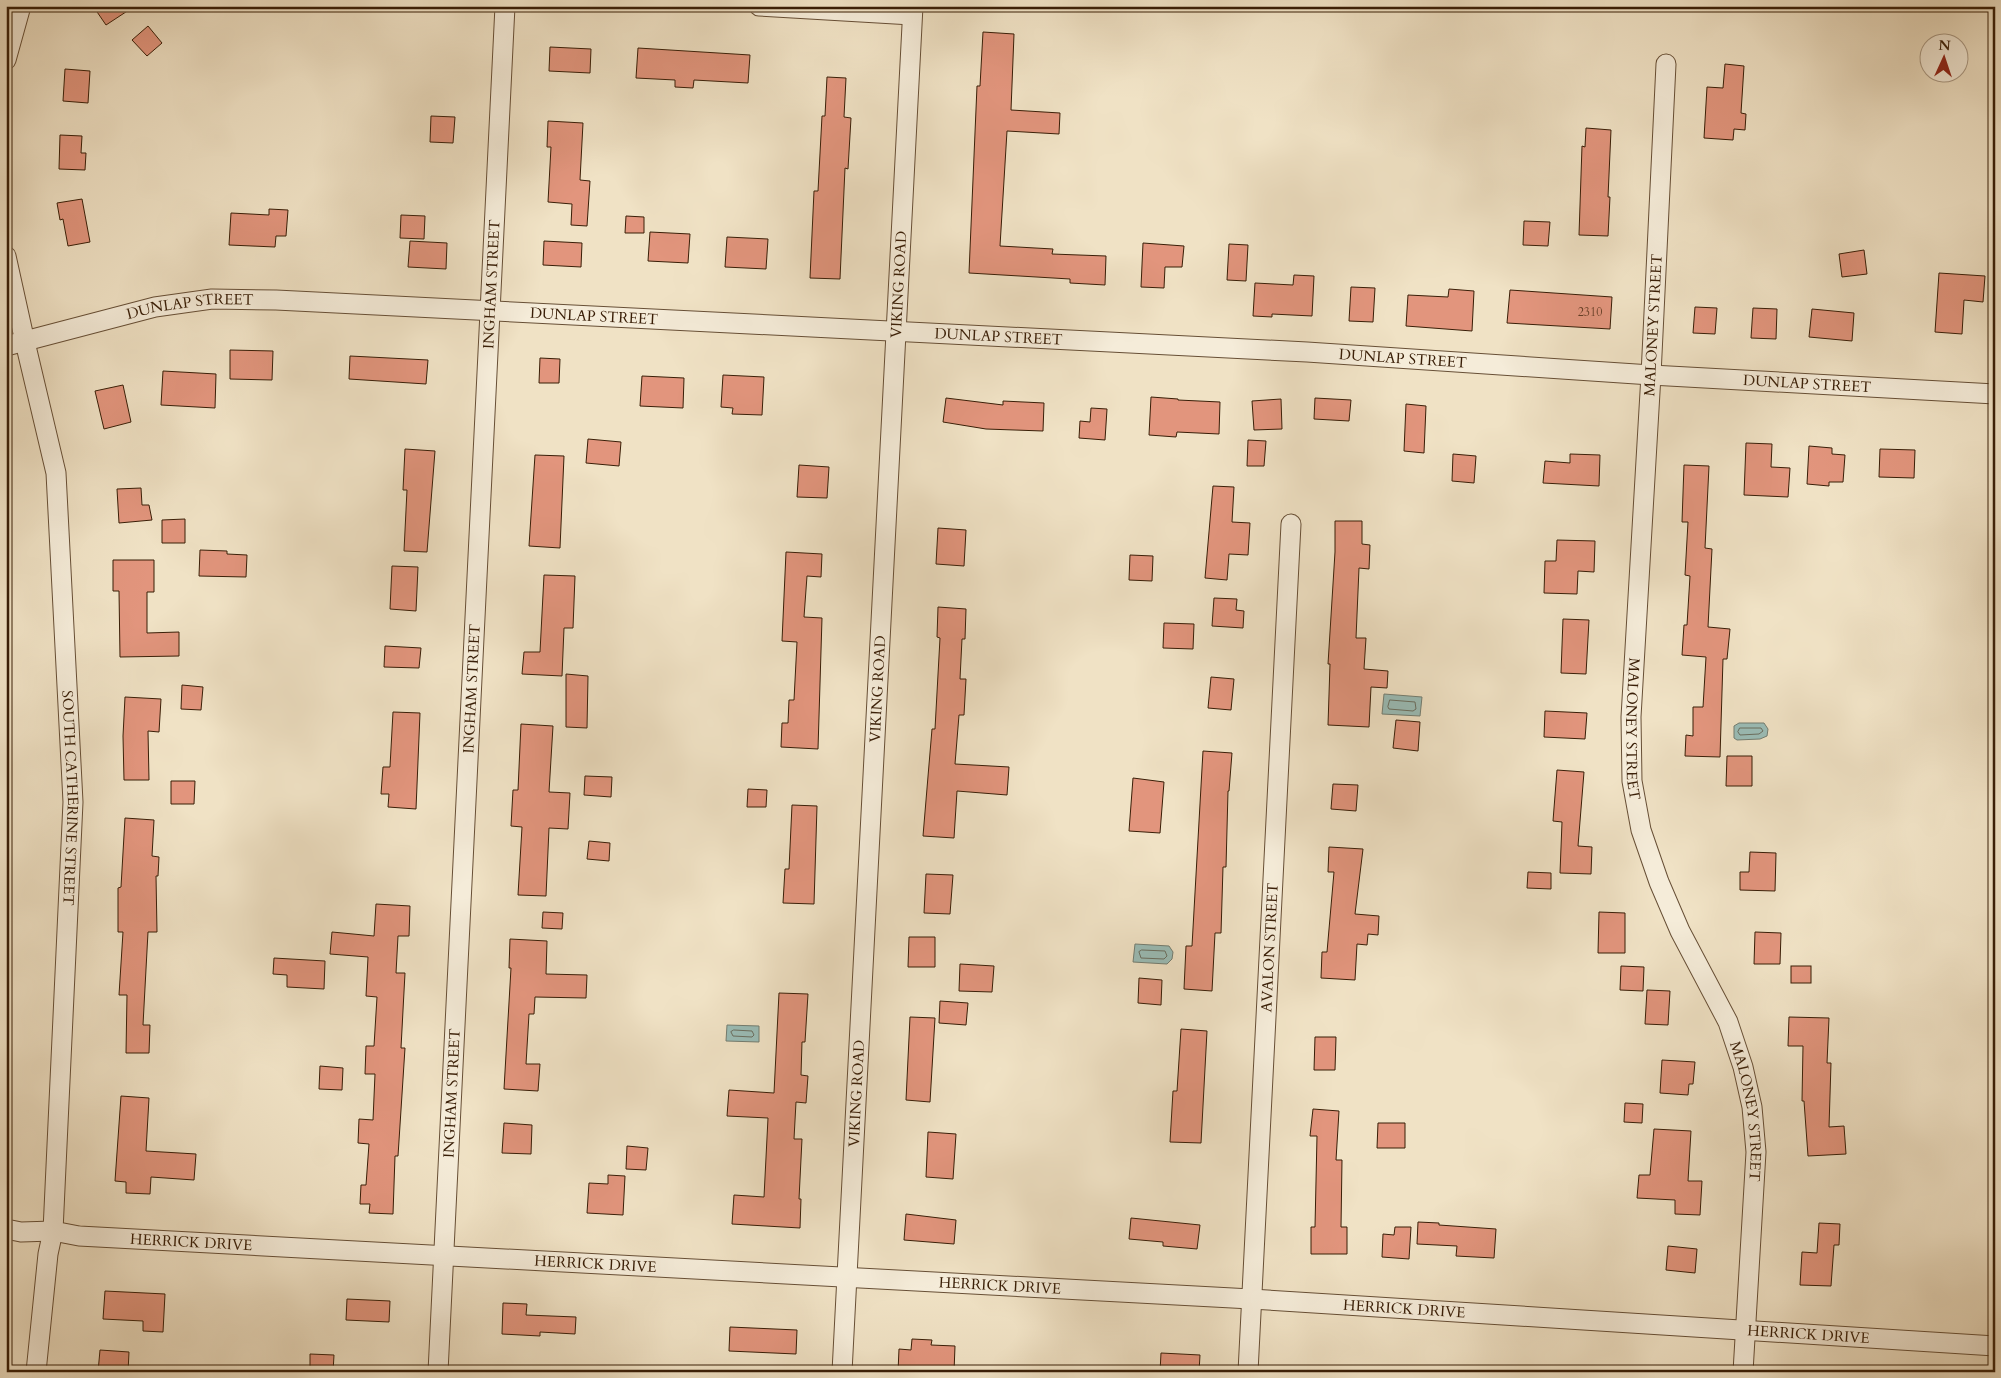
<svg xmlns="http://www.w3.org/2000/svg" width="2001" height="1378" font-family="Cardo,serif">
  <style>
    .water { fill: #9abdb7; stroke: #737d71 }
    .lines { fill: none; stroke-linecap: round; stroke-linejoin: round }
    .shore { stroke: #6a6e5f; stroke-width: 1 }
    .building { fill: #e2957d; stroke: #391e07 }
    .minor-casing { stroke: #674f36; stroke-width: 21 }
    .minor { stroke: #f5ecd9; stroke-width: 19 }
    .labels { text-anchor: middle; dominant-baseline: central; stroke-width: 4.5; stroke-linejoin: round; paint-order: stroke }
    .number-label { font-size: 12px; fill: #633c24 }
    .street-label { font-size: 15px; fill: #391e07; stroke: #f5ecd9 }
  </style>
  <rect width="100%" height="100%" fill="#f0e2c5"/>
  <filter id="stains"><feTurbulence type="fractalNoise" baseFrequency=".004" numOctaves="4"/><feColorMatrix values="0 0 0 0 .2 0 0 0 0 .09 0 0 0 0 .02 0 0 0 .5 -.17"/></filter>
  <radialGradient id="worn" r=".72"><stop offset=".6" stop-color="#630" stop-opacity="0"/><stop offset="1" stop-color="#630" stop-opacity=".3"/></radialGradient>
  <!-- water -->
  <g class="water">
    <path d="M1384,694L1422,697L1420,716L1382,714Z"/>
    <path d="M1739,723H1764L1768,729L1767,736L1760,739L1737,740L1734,738V726Z"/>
    <path d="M1135,944L1169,946L1173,952L1172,959L1167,964L1133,962Z"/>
    <path d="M727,1025L759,1026V1042L726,1041Z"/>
  </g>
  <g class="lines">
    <!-- shore -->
    <g class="shore">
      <path d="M1390,700L1415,702L1416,709L1413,711L1389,709L1388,707Z"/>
      <path d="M1740,728H1761L1763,731L1759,734L1740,735L1738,732Z"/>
      <path d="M1142,950L1165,951L1167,956L1164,959L1141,958L1139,952Z"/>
      <path d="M734,1030L752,1031L754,1035L752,1037L733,1036L731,1032Z"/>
    </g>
  </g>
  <!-- building -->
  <g class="building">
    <path d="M93,6H135L106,25Z"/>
    <path d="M148,26L162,43L147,56L132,40Z"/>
    <path d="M983,32L1014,34L1011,110L1060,113L1059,134L1007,131L1000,246L1053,249L1052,254L1106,256L1105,285L1070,283V279L969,273L977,86H980Z"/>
    <path d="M550,47L591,49L590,73L549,71Z"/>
    <path d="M638,48L750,55L748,83L694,80L693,88L675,87V80L636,78Z"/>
    <path d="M1725,64L1744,66L1741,113L1746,114L1745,130L1734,129L1733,140L1704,138L1707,87L1723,88Z"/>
    <path d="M65,69L90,71L88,103L63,101Z"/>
    <path d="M827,77L846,78L844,117L851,118L848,169L845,168L840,279L810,278L814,191H818L822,116H825Z"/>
    <path d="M431,116L455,117L453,143L430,142Z"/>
    <path d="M548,121L583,123L580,180L590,181L587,226L571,225L572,204L548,202L551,147H547Z"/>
    <path d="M1586,128L1611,130L1608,197H1610L1608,236L1579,235L1582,146L1585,147Z"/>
    <path d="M60,135L82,136L81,153H86L85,170L59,169Z"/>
    <path d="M82,199L90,242L68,246L63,219L60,220L57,203Z"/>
    <path d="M269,209L288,210L286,236H276L275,247L229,245L231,213L269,215Z"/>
    <path d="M401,215L425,216L424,239L400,238Z"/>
    <path d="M626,216L644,217V233H625Z"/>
    <path d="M1524,221L1550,222L1548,246L1523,245Z"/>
    <path d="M650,232L690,234L688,263L648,261Z"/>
    <path d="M727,237L768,239L766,269L725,267Z"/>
    <path d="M410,241L447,243L446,269L408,267Z"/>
    <path d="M544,241L582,243L581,267L543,265Z"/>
    <path d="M1143,243L1184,246L1182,267H1165L1164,288L1141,287Z"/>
    <path d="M1229,244L1248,245L1246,281L1227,280Z"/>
    <path d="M1864,250L1867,274L1842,277L1839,254Z"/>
    <path d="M1939,273L1985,276L1983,302L1964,300L1962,334L1935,332Z"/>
    <path d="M1294,275L1314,276L1312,316L1272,314V317L1253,316L1255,283L1293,285Z"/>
    <path d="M1351,287L1375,288L1373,322L1349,321Z"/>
    <path d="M1449,289L1474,291L1472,331L1406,326L1408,295L1448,297Z"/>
    <path d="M1510,290L1612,297L1610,329L1507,323Z"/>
    <path d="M1695,307L1717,308L1715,334L1693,333Z"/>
    <path d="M1753,308L1777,309L1776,339L1751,338Z"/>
    <path d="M1812,309L1854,313L1852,341L1809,337Z"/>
    <path d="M230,350L273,351L272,380L230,379Z"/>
    <path d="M350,356L428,360L426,384L349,379Z"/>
    <path d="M540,358L560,359L559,383H539Z"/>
    <path d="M163,371L216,374L215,408L161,405Z"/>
    <path d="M723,375L764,377L762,415L732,414L733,408L721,407Z"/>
    <path d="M642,376L684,378L683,408L640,406Z"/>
    <path d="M123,385L131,422L104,429L95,391Z"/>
    <path d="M1151,397L1178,399V400L1220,402L1219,434L1177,432L1176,437L1149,435Z"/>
    <path d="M946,398L1003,405V401L1044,403L1043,431L986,429L943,422Z"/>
    <path d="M1315,398L1351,400L1349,421L1314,419Z"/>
    <path d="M1281,399L1282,429L1254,430L1252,401Z"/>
    <path d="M1406,404L1426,406L1424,453L1404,451Z"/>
    <path d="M1091,408L1107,409L1105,440L1079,438L1080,421L1090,422Z"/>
    <path d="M588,439L621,442L619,466L586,463Z"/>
    <path d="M1248,440L1266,441L1264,466H1247Z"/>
    <path d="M1746,443L1772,444L1771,467L1790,468L1788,497L1744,495Z"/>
    <path d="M1809,446L1832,448V454L1845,455L1843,482H1829V486L1807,484Z"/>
    <path d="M405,449L435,451L427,552L404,551L407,490H403Z"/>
    <path d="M1880,449L1915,450L1914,478L1879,477Z"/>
    <path d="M1453,454L1476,456L1474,483L1452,481Z"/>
    <path d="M1570,454L1600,455L1599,486L1543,483L1545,461L1570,463Z"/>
    <path d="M535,455L564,456L560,548L529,546Z"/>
    <path d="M799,465L829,467L827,498L797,497Z"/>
    <path d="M1684,465L1709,466L1705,548L1712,549L1708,627L1730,629L1727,659H1723L1720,757L1685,756L1686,735L1693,736V707H1703L1706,657L1682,655L1684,625H1687L1690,576L1685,575L1688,522H1682Z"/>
    <path d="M1213,486L1234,487L1232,522L1250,523L1248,555L1229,554L1227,580L1205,578Z"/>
    <path d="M141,488L142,505H149L152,520L119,523L117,489Z"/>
    <path d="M185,519V543H162V520Z"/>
    <path d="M1335,521H1362V544L1370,545L1369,569L1359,568L1356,638H1366L1364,669L1388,671L1387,688L1371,687L1369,727L1328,725L1330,664H1328L1335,552Z"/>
    <path d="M938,528L966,530L964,566L936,564Z"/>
    <path d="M1557,540L1595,541L1594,572L1578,571L1577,594L1544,593L1545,561H1556Z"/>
    <path d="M200,550L227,551V554L247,555L246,577L199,576Z"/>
    <path d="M786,552L822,554L821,577L807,576L804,617L822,618L818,749L781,747L782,723H788L789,700H794L797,642L782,641Z"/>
    <path d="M1130,555L1153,556L1152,581L1129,580Z"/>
    <path d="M113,560H154V592H147V633L179,632V656L120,657L119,591H113Z"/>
    <path d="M392,566L418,567L416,611L390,609Z"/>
    <path d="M544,575L575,576L573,628H564L562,676L522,674L524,652H540Z"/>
    <path d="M1214,598L1237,599L1236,610L1244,611L1243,628L1212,626Z"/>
    <path d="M938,607L966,609L965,639H962L960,679H966L964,715H959L955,764L1009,767L1007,795L957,791L954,838L923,836L932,729H935L940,638L937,637Z"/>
    <path d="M1563,619L1589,620L1586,674L1561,673Z"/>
    <path d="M1164,623L1194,624L1193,649L1163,648Z"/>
    <path d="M385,646L421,648L419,668L384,667Z"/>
    <path d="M566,674L588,676L587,728L566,727Z"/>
    <path d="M1211,677L1234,679L1231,710L1208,708Z"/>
    <path d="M182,685L203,687L201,710L181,709Z"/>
    <path d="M125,697L161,699L159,732L148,731L149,780H124L123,736Z"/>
    <path d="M1545,711L1587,713L1585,739L1544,737Z"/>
    <path d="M393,712L420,713L416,809L388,807L389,794H381L383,767H390Z"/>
    <path d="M1396,720L1420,722L1418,751L1393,748Z"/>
    <path d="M521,724L553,726L549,792L570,793L568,829L549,828L546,896L518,895L522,827L511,826L513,790H518Z"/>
    <path d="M1203,751L1232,753L1229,791H1228L1226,867H1223L1221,933H1215L1212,991L1184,989L1186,946H1192Z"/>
    <path d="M1727,756H1752V786H1726Z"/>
    <path d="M1557,770L1584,772L1578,846L1592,847L1591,874L1560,873L1562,822L1553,821Z"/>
    <path d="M585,776L612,777L611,797L584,795Z"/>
    <path d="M1133,778L1164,782L1160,833L1129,831Z"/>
    <path d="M171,781H195L194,804H171Z"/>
    <path d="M1333,784L1358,785L1356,811L1331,809Z"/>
    <path d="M748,789L767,790L766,807H747Z"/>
    <path d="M792,805L817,806L814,904L783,903L785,869H789Z"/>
    <path d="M125,818L154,820L152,856L159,857L158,876H156L157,932H148L143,1025H150L149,1053H126L127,995H119L123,932H118V888L121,887Z"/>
    <path d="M589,841L610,843L609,861L587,859Z"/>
    <path d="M1329,847L1363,849L1355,914L1379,916L1378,935L1368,934L1367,945L1357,944L1355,980L1321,978L1322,952H1327L1334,872H1328Z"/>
    <path d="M1750,852L1776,853L1775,891L1740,890V872H1749Z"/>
    <path d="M1528,872L1551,873V889L1527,888Z"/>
    <path d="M926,874L953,875L950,914L924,913Z"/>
    <path d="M376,904L410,906L409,936H398L396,973H405L401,1048H405L398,1156H395L393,1214L369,1213L370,1204H360L361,1185H366L369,1144L358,1143L359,1119L373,1120L375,1074H365L366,1046H374L377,997L366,996L368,957L330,954L332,932L374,936Z"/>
    <path d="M543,912L563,913L562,929L542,928Z"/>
    <path d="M1599,912L1625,913V953H1598Z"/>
    <path d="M1755,932L1781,933L1780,964H1754Z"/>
    <path d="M909,937H935V967H908Z"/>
    <path d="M510,939L547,941L546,974L587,975L586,998L535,997L534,1014H529L526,1064H540L538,1091L504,1089L511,968H509Z"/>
    <path d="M274,958L325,961L324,989L287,987V975L273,974Z"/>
    <path d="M960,964L994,966L992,992L959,991Z"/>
    <path d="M1621,966L1644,967L1643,991L1620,990Z"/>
    <rect x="1791" y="966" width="20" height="17"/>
    <path d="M1139,978L1162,980L1161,1005L1138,1003Z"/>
    <path d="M1647,990L1670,991L1668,1025L1645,1024Z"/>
    <path d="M779,993L808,994L805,1042H802L801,1075L808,1076L806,1103L796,1102L794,1139H802L799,1199H801L800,1228L732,1224L734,1195L764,1197L768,1118L727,1116L729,1090L774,1093Z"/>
    <path d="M940,1001L968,1003L966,1025L939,1023Z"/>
    <path d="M910,1017L935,1018L930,1102L906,1100Z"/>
    <path d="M1789,1017L1829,1018L1827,1063H1831L1829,1127L1844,1126L1846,1154L1808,1156L1804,1101H1802L1803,1046H1788Z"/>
    <path d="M1181,1029L1207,1031L1201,1143L1170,1142L1173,1091H1177Z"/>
    <path d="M1315,1037H1336L1335,1070H1314Z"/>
    <path d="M1662,1060L1695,1062L1693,1084H1689L1688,1095L1660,1093Z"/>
    <path d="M320,1066L343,1068L342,1090L319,1089Z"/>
    <path d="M121,1096L149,1098L146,1151L196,1154L194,1180L151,1177L150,1194L126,1193V1182L115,1181Z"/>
    <path d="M1625,1103L1643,1104L1642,1123L1624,1122Z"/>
    <path d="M1313,1109L1339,1111L1336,1160H1342L1341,1227H1347V1254H1311V1227H1315L1317,1136H1310Z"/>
    <path d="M504,1123L532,1125L531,1154L502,1153Z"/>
    <path d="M1378,1123H1405V1148H1377Z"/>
    <path d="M1654,1129L1691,1131L1688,1181H1702L1700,1215L1675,1214V1200L1637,1198L1639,1175H1650Z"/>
    <path d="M928,1132L956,1134L953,1179L926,1177Z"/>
    <path d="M627,1146L648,1148L646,1170L626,1169Z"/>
    <path d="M608,1175L625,1176L623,1215L587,1213L589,1183L608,1184Z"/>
    <path d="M906,1214L956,1220L954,1244L904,1240Z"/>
    <path d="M1131,1218L1200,1225L1197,1249L1163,1246V1242L1129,1239Z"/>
    <path d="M1418,1222L1439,1223V1225L1496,1229L1494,1258L1456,1256L1457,1246L1417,1244Z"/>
    <path d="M1819,1223L1840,1224L1839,1245H1834L1831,1286L1800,1285L1802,1252L1817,1253Z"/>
    <path d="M1395,1227H1411L1409,1259L1382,1257L1383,1234L1394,1235Z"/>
    <path d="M1668,1246L1697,1249L1695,1273L1666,1270Z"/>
    <path d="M105,1291L165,1294L163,1332L143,1331V1321L103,1319Z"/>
    <path d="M347,1299L390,1301L389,1322L346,1320Z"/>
    <path d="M503,1303L527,1304L526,1315L576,1317L575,1334L540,1332V1336L502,1334Z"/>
    <path d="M730,1327L797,1330L796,1354L729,1351Z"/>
    <path d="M912,1339L932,1340L931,1345L955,1346L954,1372H898L899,1349L911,1350Z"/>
    <path d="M100,1350L129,1352L128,1372H98Z"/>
    <path d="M1161,1353L1200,1355L1199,1372H1160Z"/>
    <path d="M310,1354L334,1355L333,1372H310Z"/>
  </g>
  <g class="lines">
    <defs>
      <g id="minor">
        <path d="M759,6L912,15"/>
        <path d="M6,60L21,6"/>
        <path id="s1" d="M1666,64L1651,375L1631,717L1632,781L1641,830L1659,882L1680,931L1728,1022L1743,1067L1752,1107L1756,1152L1743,1372"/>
        <path id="s2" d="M6,256L25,342L56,473L73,802L53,1231L48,1254L36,1372"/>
        <path id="s3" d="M6,346L155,307L212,299L276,300L1307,352L1651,375L1995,394"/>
        <path id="s4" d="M6,1229L21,1232L53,1231L79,1236L1251,1299L1995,1346"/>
        <path id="s5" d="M438,1372L505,6"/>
        <path id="s6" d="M842,1372L913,6"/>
        <path id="s7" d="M1248,1372L1291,524"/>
      </g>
    </defs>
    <!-- minor casing -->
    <use href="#minor" class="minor-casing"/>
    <!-- minor -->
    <use href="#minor" class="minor"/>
  </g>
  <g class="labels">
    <!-- number labels -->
    <g class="number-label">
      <text x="1590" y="312">2310</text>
    </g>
    <!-- street labels -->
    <g class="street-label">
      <text stroke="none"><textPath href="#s5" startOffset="1089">INGHAM STREET</textPath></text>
      <text stroke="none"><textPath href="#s6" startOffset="1089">VIKING ROAD</textPath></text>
      <text stroke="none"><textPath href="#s3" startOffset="189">DUNLAP STREET</textPath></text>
      <text stroke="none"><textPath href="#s3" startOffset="594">DUNLAP STREET</textPath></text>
      <text transform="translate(1653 325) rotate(-87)">MALONEY STREET</text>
      <text stroke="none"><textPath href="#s3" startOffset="999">DUNLAP STREET</textPath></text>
      <text stroke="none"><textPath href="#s3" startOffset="1404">DUNLAP STREET</textPath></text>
      <text stroke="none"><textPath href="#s3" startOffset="1809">DUNLAP STREET</textPath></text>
      <text stroke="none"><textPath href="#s5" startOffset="684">INGHAM STREET</textPath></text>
      <text stroke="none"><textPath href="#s6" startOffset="684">VIKING ROAD</textPath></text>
      <text stroke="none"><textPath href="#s1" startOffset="666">MALONEY STREET</textPath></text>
      <text stroke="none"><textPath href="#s2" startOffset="548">SOUTH CATHERINE STREET</textPath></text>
      <text stroke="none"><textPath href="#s7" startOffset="425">AVALON STREET</textPath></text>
      <text stroke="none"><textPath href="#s6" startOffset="279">VIKING ROAD</textPath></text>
      <text stroke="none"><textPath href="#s5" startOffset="279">INGHAM STREET</textPath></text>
      <text stroke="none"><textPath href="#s1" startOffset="1071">MALONEY STREET</textPath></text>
      <text stroke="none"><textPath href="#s4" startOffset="186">HERRICK DRIVE</textPath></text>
      <text stroke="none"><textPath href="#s4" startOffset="591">HERRICK DRIVE</textPath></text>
      <text stroke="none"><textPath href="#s4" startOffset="996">HERRICK DRIVE</textPath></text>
      <text stroke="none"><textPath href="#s4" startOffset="1401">HERRICK DRIVE</textPath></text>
      <text stroke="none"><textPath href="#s4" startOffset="1806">HERRICK DRIVE</textPath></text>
    </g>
  </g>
  <!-- margin -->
  <rect width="2001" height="1378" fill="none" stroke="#f0e2c5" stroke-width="25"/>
  <rect x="8" y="8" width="1986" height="1363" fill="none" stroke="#391e07" stroke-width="2.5"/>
  <rect x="12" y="12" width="1976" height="1353" fill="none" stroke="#391e07"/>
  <!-- north arrow -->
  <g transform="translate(1944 58) rotate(3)"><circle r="24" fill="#f5ecd9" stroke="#aa9a85"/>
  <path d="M0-4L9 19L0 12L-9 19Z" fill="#8f2418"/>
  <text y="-8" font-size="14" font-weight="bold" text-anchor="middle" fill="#391e07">N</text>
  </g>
  <rect width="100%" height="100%" filter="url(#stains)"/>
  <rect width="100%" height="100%" fill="url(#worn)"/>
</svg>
